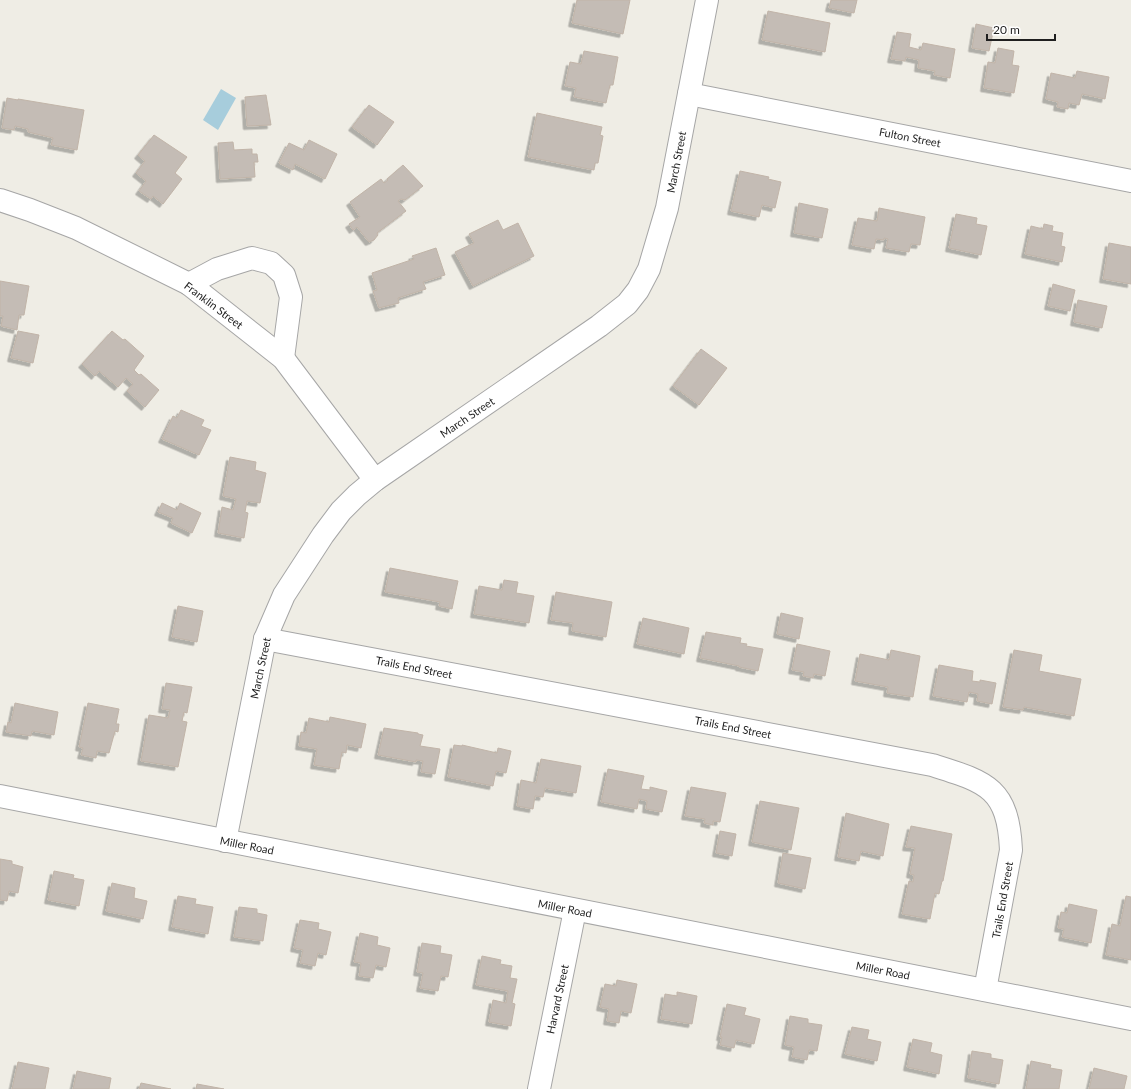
<svg xmlns="http://www.w3.org/2000/svg" width="1131" height="1089" font-family="Lato,sans-serif">
  <style>
    .water { fill: #a7cddc }
    .building { fill: #c4bcb5; stroke: #c1b4a8; filter: url(#shadow) }
    .lines { fill: none; stroke-linecap: round; stroke-linejoin: round }
    .minor-casing { stroke: #a6a6a6; stroke-width: 24 }
    .minor { stroke: #fff; stroke-width: 22 }
    .labels { text-anchor: middle; dominant-baseline: central; stroke-width: 3; stroke-linejoin: round; paint-order: stroke }
    .street-label { font-size: 11px; fill: #1f1f1f; stroke: #fff }
  </style>
  <defs>
    <filter id="shadow"><feDropShadow dx="-3.5" dy="3.5" stdDeviation="0" flood-color="#0004"/></filter>
  </defs>
  <rect width="100%" height="100%" fill="#efede5"/>
  <!-- water -->
  <path class="water" d="M221,89L236,98L218,130L203,120Z"/>
  <!-- building -->
  <g class="building">
    <path d="M577,0H630L623,34L572,23Z"/>
    <path d="M831,0H857L854,13L829,8Z"/>
    <path d="M768,11L830,23L825,52L762,40Z"/>
    <path d="M976,24L994,28L989,51L972,48Z"/>
    <path d="M897,32L911,34L909,47L921,50L923,43L955,49L950,78L934,75L935,71L918,68L919,60L906,57L905,61L891,59Z"/>
    <path d="M998,48L1014,51L1012,65L1019,66L1014,93L984,88L988,62L995,63Z"/>
    <path d="M584,51L618,57L613,85H610L606,103L574,97L576,88L565,86L570,62L581,64Z"/>
    <path d="M1077,71L1109,77L1105,99L1082,94L1079,105L1069,103L1068,109L1057,107L1058,102L1046,99L1051,73L1075,78Z"/>
    <path d="M266,95L271,125L247,126L245,97Z"/>
    <path d="M7,98L18,100V99L84,110L77,150L51,145L53,138L28,132V129L15,126L14,130L2,128Z"/>
    <path d="M369,105L394,122L377,145L352,127Z"/>
    <path d="M537,113L602,127L600,135L603,136L598,163H595L594,170L528,157Z"/>
    <path d="M154,135L187,157L175,173L182,179L163,204L153,196L151,199L139,191L146,181L136,173L145,161L138,155Z"/>
    <path d="M309,140L337,154L325,179L295,164L293,170L279,163L289,143L304,150Z"/>
    <path d="M233,142L234,150L252,149V154H257L258,162H254L255,177L220,179L218,143Z"/>
    <path d="M403,165L423,186L405,200L401,199L398,201L406,211L377,233L378,235L374,240L369,242L357,227L353,230L349,224L360,217L350,202L381,179L384,183L388,180L387,179Z"/>
    <path d="M740,171L769,177L768,179L781,182L775,208L762,205L759,217L731,211Z"/>
    <path d="M799,203L828,209L822,238L794,233Z"/>
    <path d="M879,208L925,217L920,245L911,244L909,252L886,248L888,239L884,238V240L876,239L874,249L852,245L858,218L877,221Z"/>
    <path d="M956,214L977,218L976,224L987,226L981,255L949,248Z"/>
    <path d="M498,220L503,230L518,223L534,256L473,286L455,252L474,243L469,234Z"/>
    <path d="M1044,224L1053,226L1052,231L1063,233L1061,246L1065,247L1062,262L1025,254L1031,226L1043,229Z"/>
    <path d="M1109,243L1131,247V284L1103,279Z"/>
    <path d="M436,248L445,275L423,282L426,289L398,298L399,303L379,308L373,291L377,290L372,273L414,259L412,256Z"/>
    <path d="M0,281L29,286L24,315H19L17,330L1,326L3,316H0Z"/>
    <path d="M1053,284L1075,290L1070,311L1048,306Z"/>
    <path d="M1078,300L1107,306L1102,328L1074,322Z"/>
    <path d="M18,331L39,335L33,363L11,358Z"/>
    <path d="M112,331L123,340L125,339L144,356L134,370L139,375L141,374L159,390L145,407L127,391L133,384L126,378L118,387L99,371L95,376L82,364Z"/>
    <path d="M701,349L727,368L699,405L673,386Z"/>
    <path d="M181,410L204,420L201,426L211,430L199,455L162,439L173,416L177,418Z"/>
    <path d="M230,457L256,462L255,470L266,473L260,503L247,501L245,512L248,513L244,538L218,533L222,507L233,510L236,499L223,496Z"/>
    <path d="M162,503L177,510L180,503L201,513L192,533L171,523L173,518L158,512Z"/>
    <path d="M390,568L458,581L452,609L439,606L440,602L385,592Z"/>
    <path d="M504,580L518,582L516,593L534,596L529,623L474,614L479,586L502,590Z"/>
    <path d="M556,592L612,602L606,637L572,631L573,623L551,620Z"/>
    <path d="M178,606L203,611L197,642L172,637Z"/>
    <path d="M781,613L803,618L799,639L777,634Z"/>
    <path d="M643,618L689,628L684,654L637,644Z"/>
    <path d="M706,632L741,638L740,643L747,644L746,646L763,649L758,671L739,667V666L700,658Z"/>
    <path d="M797,644L830,651L825,676L814,674L813,678L803,676L804,672L792,670Z"/>
    <path d="M891,650L920,656L913,697L887,693L888,687L855,681L860,654L889,660Z"/>
    <path d="M1014,650L1042,655L1039,671L1081,679L1074,716L1024,707L1023,710L1003,707Z"/>
    <path d="M939,665L973,671L972,681L980,682V680L996,683L992,704L977,701L978,694L969,692L967,702L933,696Z"/>
    <path d="M166,683L192,687L187,713L184,712L182,721L187,722L178,767L141,761L149,715L168,718L170,710L162,709Z"/>
    <path d="M15,703L58,712L54,735L32,731L31,736L6,732L8,722L11,723Z"/>
    <path d="M88,703L119,709L116,724H119L118,732L115,731L109,753L97,751L96,758L81,755L83,748L79,747Z"/>
    <path d="M330,717L366,724L361,748L347,745L346,753L342,752L339,769L314,765L317,749L299,746L301,732L306,733L309,718L329,722Z"/>
    <path d="M384,728L418,733V734L423,735L420,746L440,749L435,774L421,772L423,761L416,760V762L378,755Z"/>
    <path d="M454,745L462,746V745L497,753L498,748L511,751L506,773L496,771L493,786L448,777Z"/>
    <path d="M541,759L581,766L576,793L545,788L543,797L535,796L533,809L517,806L521,780L536,783Z"/>
    <path d="M608,769L644,776L641,789L650,790V787L667,791L662,812L646,809L647,801L639,799L637,809L601,802Z"/>
    <path d="M691,787L726,793L720,822L713,821V825L704,823L705,819L685,816Z"/>
    <path d="M760,801L799,808L791,850L752,842Z"/>
    <path d="M846,813L889,824L883,856L861,851L859,861L838,857Z"/>
    <path d="M911,826L952,834L943,881H942L939,894L935,893L930,919L902,914L909,881L913,882L914,875L910,874L915,848L906,847Z"/>
    <path d="M720,831L736,834L732,856L716,853Z"/>
    <path d="M783,853L811,858L805,889L778,883Z"/>
    <path d="M0,859L12,861V864L23,867L18,893L9,891L7,901L0,900Z"/>
    <path d="M54,871L74,875L73,878L84,880L79,906L48,900Z"/>
    <path d="M112,883L135,888L134,898L147,901L143,919L106,911Z"/>
    <path d="M178,896L196,899L195,904L213,907L208,934L172,927Z"/>
    <path d="M1126,896L1131,897V960L1106,955L1112,924L1120,926Z"/>
    <path d="M1069,904L1097,910L1091,943L1062,937L1064,929L1058,928L1061,912L1067,913Z"/>
    <path d="M239,907L257,909V913L267,915L263,941L234,937Z"/>
    <path d="M300,920L319,923L318,929L331,932L326,955L318,953L315,966L300,963L303,950L294,948Z"/>
    <path d="M360,933L378,937L377,945L390,948L386,967L376,965L373,978L359,976L361,963L354,962Z"/>
    <path d="M422,943L441,946L440,953L452,955L448,977L441,976L438,991L420,988L423,973L417,972Z"/>
    <path d="M482,956L501,960L500,964L512,966L510,978L517,979L512,1003L515,1004L511,1026L489,1022L493,1000L506,1003L508,991L476,985Z"/>
    <path d="M617,980L637,984L631,1013L621,1011L619,1023L607,1021L609,1009L600,1007L605,984L616,986Z"/>
    <path d="M677,992L697,996L692,1024L661,1019L665,994L677,996Z"/>
    <path d="M727,1004L746,1008L744,1015L760,1019L754,1044L736,1040L734,1048L720,1045L722,1037H720Z"/>
    <path d="M790,1016L808,1019V1023L822,1025L817,1051L809,1050L807,1060L792,1057L794,1047L785,1045Z"/>
    <path d="M852,1027L869,1030L867,1039L881,1042L877,1061L845,1054Z"/>
    <path d="M913,1039L932,1043L930,1052L942,1055L939,1074L907,1067Z"/>
    <path d="M972,1051L991,1054V1058L1003,1060L999,1084L968,1078Z"/>
    <path d="M1031,1061L1051,1065L1050,1068L1062,1070L1059,1089H1026Z"/>
    <path d="M18,1062L49,1068L45,1089H12Z"/>
    <path d="M1094,1068L1127,1076L1124,1089H1089Z"/>
    <path d="M77,1071L111,1078L109,1089H73Z"/>
    <path d="M141,1083L171,1089H139Z"/>
    <path d="M197,1084L224,1089H196Z"/>
  </g>
  <g class="lines">
    <defs>
      <g id="minor">
        <path d="M689,94L1131,181"/>
        <path d="M0,200L30,210L76,228L189,284L283,358L375,480"/>
        <path d="M189,284L217,269L252,258L271,263L284,275L291,297L283,358"/>
        <path d="M265,639L932,765C986,782 1008,787 1011,850L985,990"/>
        <path d="M0,796L1131,1019"/>
        <path d="M225,841L265,639L284,595L323,535L341,511L357,495L375,480L599,326L627,304L638,290L649,269L667,208L707,0"/>
        <path d="M539,1089L575,910"/>
      </g>
    </defs>
    <!-- minor casing -->
    <use href="#minor" class="minor-casing"/>
    <!-- minor -->
    <use href="#minor" class="minor"/>
  </g>
  <g class="labels">
    <!-- street labels -->
    <g class="street-label">
      <text transform="translate(910 137) rotate(11)">Fulton Street</text>
      <text transform="translate(676 162) rotate(-79)">March Street</text>
      <text transform="translate(214 305) rotate(37)">Franklin Street</text>
      <text transform="translate(467 417) rotate(-34)">March Street</text>
      <text transform="translate(414 667) rotate(11)">Trails End Street</text>
      <text transform="translate(260 668) rotate(-78)">March Street</text>
      <text transform="translate(733 727) rotate(11)">Trails End Street</text>
      <text transform="translate(247 845) rotate(11)">Miller Road</text>
      <text transform="translate(1002 900) rotate(-80)">Trails End Street</text>
      <text transform="translate(565 908) rotate(11)">Miller Road</text>
      <text transform="translate(883 970) rotate(11)">Miller Road</text>
      <text transform="translate(557 999) rotate(-78)">Harvard Street</text>
    </g>
  </g>
  <!-- scale -->
  <path d="M987 34v6h68v-6" fill="none" stroke="#1f1f1f" stroke-width="2"/>
  <text x="993" y="34" font-size="12" fill="#1f1f1f" stroke="#ffffff" stroke-width="3" paint-order="stroke">20 m</text>
</svg>
